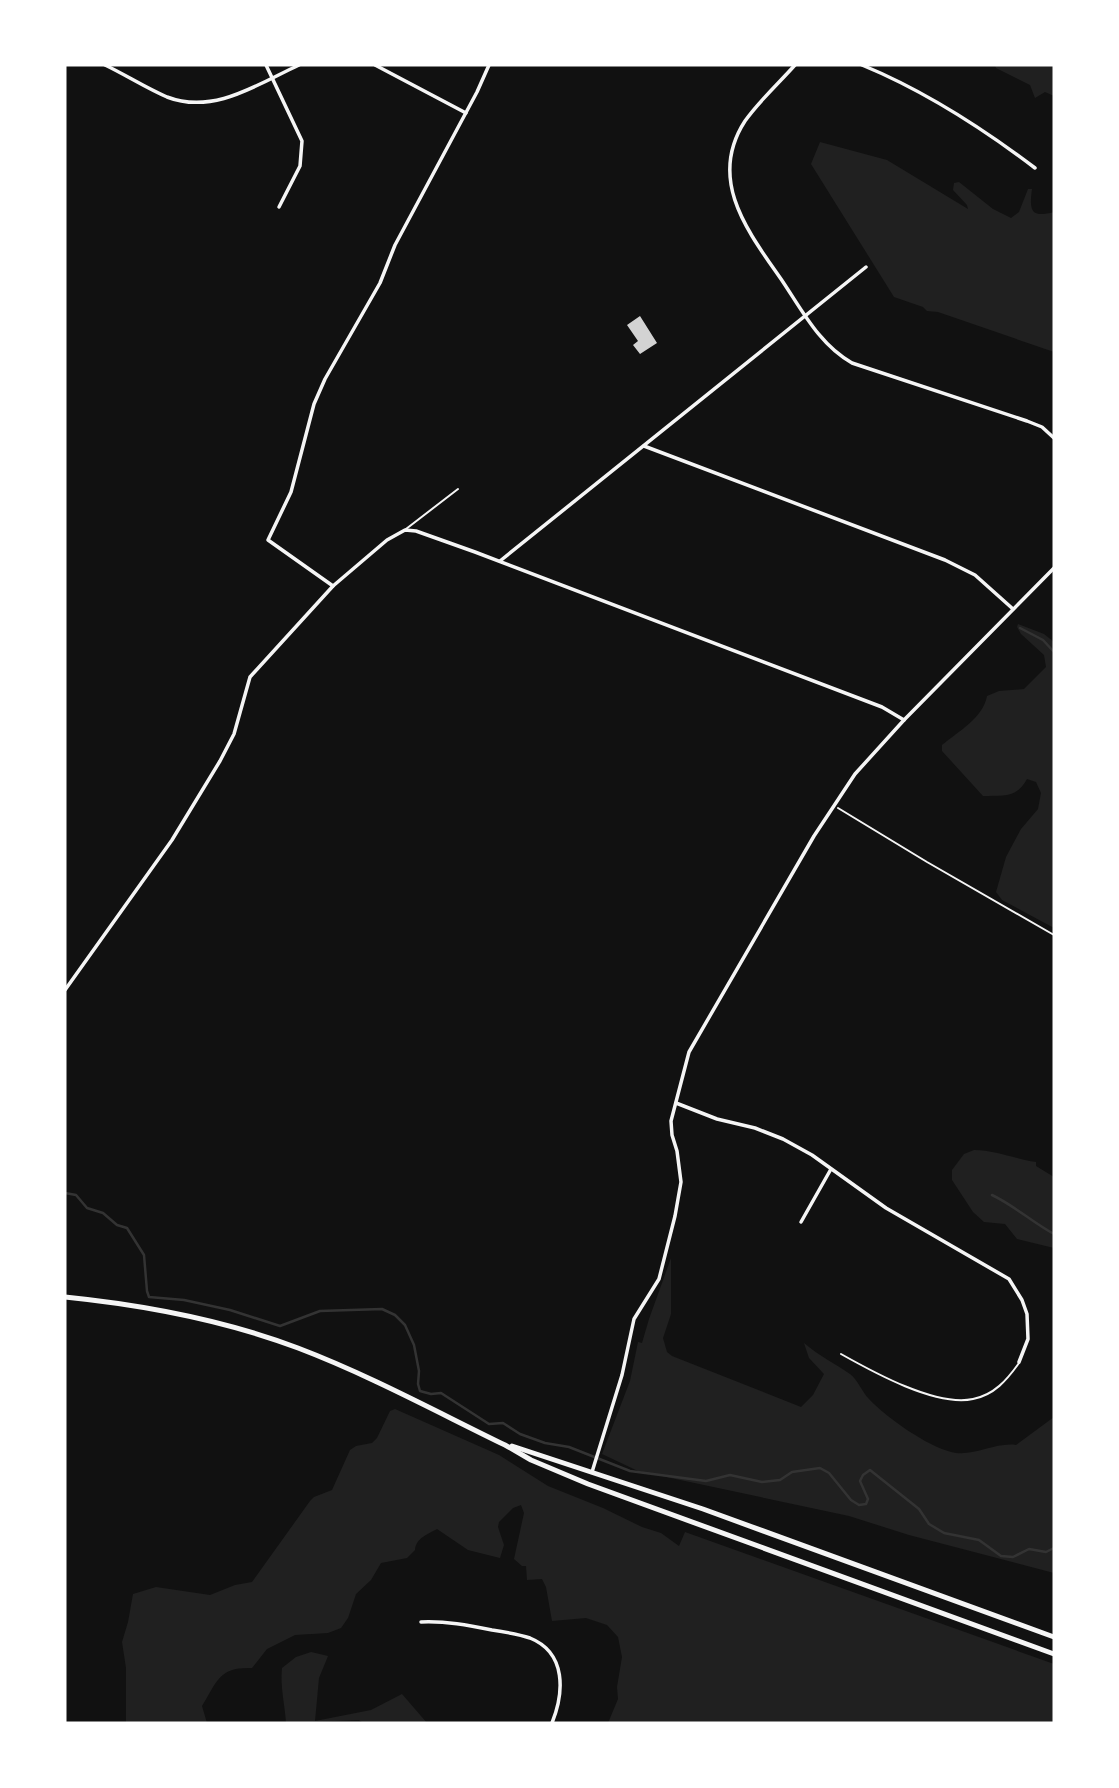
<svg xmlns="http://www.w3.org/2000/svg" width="1119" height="1788" font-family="'Public Sans',sans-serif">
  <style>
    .green { fill: #202020 }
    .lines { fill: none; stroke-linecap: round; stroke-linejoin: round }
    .stream { stroke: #333; stroke-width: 2.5 }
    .building { fill: #d3d3d3 }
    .path { stroke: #f5f5f5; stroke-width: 2 }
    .service { stroke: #f5f5f5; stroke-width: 2 }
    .minor { stroke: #f5f5f5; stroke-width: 3.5 }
    .trunk { stroke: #f5f5f5; stroke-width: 5 }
  </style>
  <rect width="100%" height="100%" fill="#111"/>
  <!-- green -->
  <g class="green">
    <path d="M995,65H1054V96L1045,92L1035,98L1030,85L996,68Z"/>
    <path d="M820,142L887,160L968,209L967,205L953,190L954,183L959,182L993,209L1011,218L1019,212L1028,189H1032C1029,211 1031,218 1054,212V352L938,312L927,311L923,307L894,297L811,164Z"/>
    <path d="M1018,624L1044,634L1054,642V928L1002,900L996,892L1006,857L1021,829L1038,809L1041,793L1036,782L1027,779C1016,799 1003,795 983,796L942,751V745C959,731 983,718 987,696L999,691L1024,689L1046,667L1044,655L1021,634L1017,627Z"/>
    <path d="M974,1150C995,1150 1015,1159 1036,1162V1166L1054,1177V1248L1017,1239L1005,1224L984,1222L973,1212L952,1180V1170L964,1154Z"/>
    <path d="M671,1258V1314L663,1338L667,1352L672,1356L801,1407L813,1395L824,1374L809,1358L804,1343C819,1356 834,1363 850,1374C858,1380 862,1392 869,1399C887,1418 927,1446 951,1452C972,1458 995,1442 1016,1445L1054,1417V1573L909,1535L849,1516L638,1471L602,1454L630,1381L638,1342L642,1343L649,1319Z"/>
    <path d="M395,1409L499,1455L548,1486L603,1508L642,1527L661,1533L679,1546L685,1532L1054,1664V1723H608L618,1699L617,1687L622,1657L618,1637L607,1625L586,1618L552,1621L546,1587L542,1579L527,1580L526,1566H522L514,1559L524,1513L521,1505L513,1508L499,1522L498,1527L504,1545L500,1558L468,1550L437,1529C428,1534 416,1538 415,1550L407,1558L381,1563L371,1580L356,1594L348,1618L341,1628L328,1633L295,1635L267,1649L252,1668C219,1667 218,1680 202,1706L207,1723H126V1668L122,1642L128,1622L133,1594L156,1587L210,1595L235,1585L252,1582L310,1501L314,1497L332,1490L350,1450L356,1446L372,1443L377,1438L390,1411Z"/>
    <path d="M311,1652L328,1656L319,1678L315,1721L371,1710L402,1694L427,1723H363L359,1720L286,1723C285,1705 280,1687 282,1668L296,1657Z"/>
  </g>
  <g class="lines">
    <!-- stream -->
    <g class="stream">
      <path d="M1020,628L1043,640L1054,652"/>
      <path d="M65,1193L76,1195L87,1208L103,1213L117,1225L127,1228L144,1255L147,1291L149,1297L184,1300L230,1310L280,1326L320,1311L382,1309L395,1315L405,1325L414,1345L419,1371L418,1384L420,1391L431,1394L441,1393L489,1424L503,1423L520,1434L545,1443L569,1447L630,1471L706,1481L730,1475L762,1482L780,1480L792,1472L820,1468L829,1473L851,1500L859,1505L866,1504L868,1499L860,1481L863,1475L870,1470L919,1509L929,1524L944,1533L979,1540L1001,1556L1013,1557L1029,1549L1046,1552L1054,1548"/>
      <path d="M992,1195C1015,1206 1032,1222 1054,1234"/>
    </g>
  </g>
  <!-- building -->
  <path class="building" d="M640,316L657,343L640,354L633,345L638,341L627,325Z"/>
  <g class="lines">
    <!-- path -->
    <path class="path" d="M838,808L927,862L1054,935"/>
    <!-- service -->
    <g class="service">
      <path d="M406,529L458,489"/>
      <path d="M841,1354C873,1372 936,1407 973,1399C994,1395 1007,1380 1019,1363"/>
    </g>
    <!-- minor -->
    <g class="minor">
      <path d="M105,65C126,75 146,88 167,97C214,115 258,84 299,65"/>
      <path d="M266,65L302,141L300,166L279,207"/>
      <path d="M375,65L466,113"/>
      <path d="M795,65C779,83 759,101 745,121C706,181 750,234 783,282C803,312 820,345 852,363L1027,421L1042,427L1054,438"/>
      <path d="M862,65C925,91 981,127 1035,168"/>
      <path d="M644,446L945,560L975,575L1013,609"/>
      <path d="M500,561L866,267"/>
      <path d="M333,586L268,540L291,492L314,404L325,379L380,283L395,245L477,92L489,65"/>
      <path d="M65,990L172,840L220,761L234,734L250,677L333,586L387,540L405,530L416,531L475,552L882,707L904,720"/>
      <path d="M676,1103L717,1119L755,1128L783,1139L812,1155L886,1208L1009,1279L1022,1300L1027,1314L1028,1339L1019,1362"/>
      <path d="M801,1222L831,1169"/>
      <path d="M592,1472L622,1375L634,1319L659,1279L675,1216L681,1182L677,1151L672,1135L671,1121L689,1052L814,836L855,774L904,720L1054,568"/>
      <path d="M421,1622C446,1621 468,1625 492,1630C505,1632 518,1634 530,1638C567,1653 564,1693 552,1723"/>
    </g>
    <!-- trunk -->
    <g class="trunk">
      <path d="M65,1297C144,1305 224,1320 298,1348C369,1375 437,1412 505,1445L531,1460L588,1484L1054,1654"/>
      <path d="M512,1446L703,1509L1054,1637"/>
    </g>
  </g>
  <!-- border -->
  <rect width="1119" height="1788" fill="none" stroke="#ffffff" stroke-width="133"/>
</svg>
